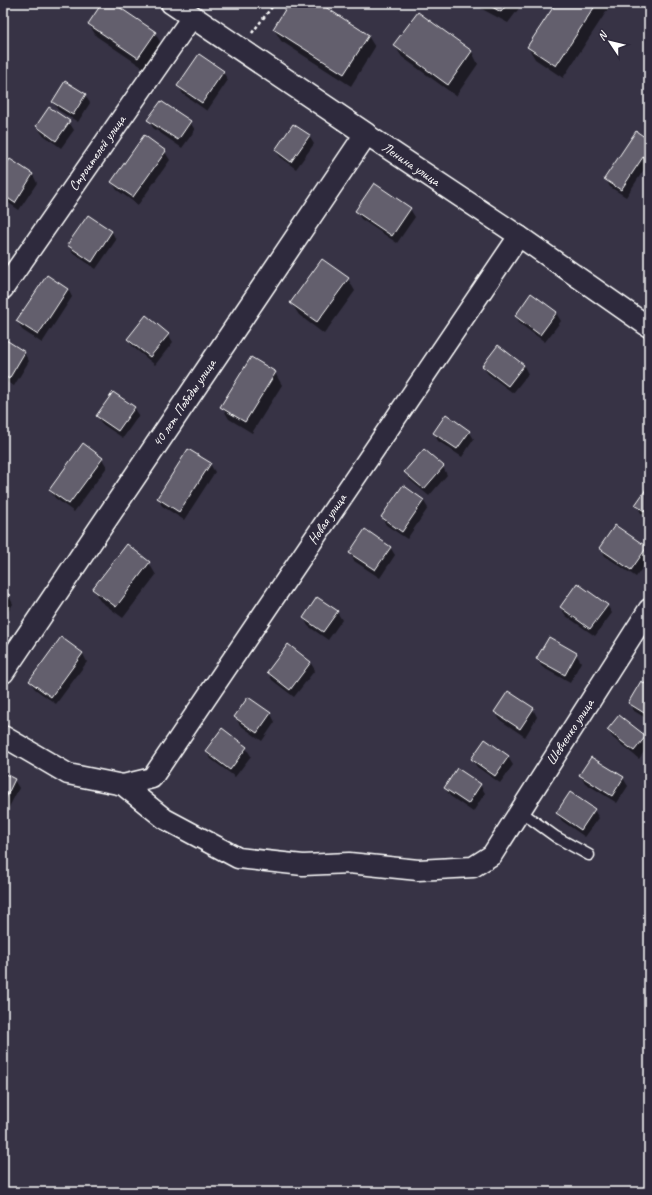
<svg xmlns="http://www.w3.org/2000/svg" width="652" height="1195" font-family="Caveat,sans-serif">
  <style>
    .shadow { fill: #0007 }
    .building { fill: #635f6d; stroke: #fff }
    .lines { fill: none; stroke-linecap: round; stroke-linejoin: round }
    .service-casing { stroke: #fff; stroke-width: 13 }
    .minor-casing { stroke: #fff; stroke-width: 23 }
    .tertiary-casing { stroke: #fff; stroke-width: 25 }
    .path { stroke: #fff; stroke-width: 2.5; stroke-dasharray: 3 3; stroke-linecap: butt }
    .service { stroke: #2f2a3d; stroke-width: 10 }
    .minor { stroke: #2f2a3d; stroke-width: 20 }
    .tertiary { stroke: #2f2a3d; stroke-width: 22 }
    .labels { text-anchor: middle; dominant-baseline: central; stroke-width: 3; stroke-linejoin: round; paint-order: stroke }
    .street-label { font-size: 14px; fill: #fff; stroke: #2f2a3d }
  </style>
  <rect width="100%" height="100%" fill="#373345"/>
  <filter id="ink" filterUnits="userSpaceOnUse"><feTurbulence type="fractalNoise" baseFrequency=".025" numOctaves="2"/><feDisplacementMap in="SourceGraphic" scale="8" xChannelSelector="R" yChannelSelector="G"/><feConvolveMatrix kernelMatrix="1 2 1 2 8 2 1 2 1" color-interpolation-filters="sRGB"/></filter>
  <g filter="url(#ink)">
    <!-- shadow -->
    <g class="shadow">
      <path d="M3,3H11L5,10L3,9Z"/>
      <path d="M103,3H111L155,33L162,45L145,69L96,36L89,24Z"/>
      <path d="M290,3H317L368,36L375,47L351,86L281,41L274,29Z"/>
      <path d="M478,3H523L508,23L482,9Z"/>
      <path d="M557,3H612L563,78L535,59L528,47Z"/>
      <path d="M418,13L472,52L478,64L456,96L402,57L395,46Z"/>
      <path d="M3,33L8,41L3,49Z"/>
      <path d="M200,56L223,72L228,80L207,111L183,94L179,86Z"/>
      <path d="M85,95L90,103L78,122L58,110L53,102Z"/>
      <path d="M149,120L190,122L195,130L182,148L153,128Z"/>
      <path d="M69,122L74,130L61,148L42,134L37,126Z"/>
      <path d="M309,136L314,144L296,169L281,158L276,150Z"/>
      <path d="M649,141V162L626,197L610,187L606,179Z"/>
      <path d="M165,152L170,160L138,205L117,190L112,182Z"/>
      <path d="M10,160L33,175L37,183L19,210L3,199V170Z"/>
      <path d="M375,184L410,209L415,217L397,243L361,219L356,211Z"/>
      <path d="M88,216L112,232L116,240L96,269L73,253L69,245Z"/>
      <path d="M348,279L355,291L324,334L299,315L292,304Z"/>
      <path d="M68,289L72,297L42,343L22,330L18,322Z"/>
      <path d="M556,313L561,321L545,342L520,324L516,316Z"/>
      <path d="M168,334L173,342L155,365L133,347L128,339Z"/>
      <path d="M3,340L24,353L29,361L14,386L3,380Z"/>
      <path d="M498,347L524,366L528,374L513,393L488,374L483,366Z"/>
      <path d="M275,373L282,385L252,433L229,419L222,407Z"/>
      <path d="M134,407L139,415L123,438L102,424L97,416Z"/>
      <path d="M469,431L474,439L462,457L438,441L434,433Z"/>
      <path d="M102,459L107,467L74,512L55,498L50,490Z"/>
      <path d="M210,464L215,472L184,520L162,506L158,498Z"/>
      <path d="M443,467L447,475L429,496L410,480L406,472Z"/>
      <path d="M649,486V518L641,513L637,505Z"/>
      <path d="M423,500L428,508L407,539L386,525L382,517Z"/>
      <path d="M390,547L395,555L380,578L354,561L350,553Z"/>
      <path d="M601,548H646L649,553V558L636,577L605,556Z"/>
      <path d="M149,563L156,575L123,618L100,601L93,589Z"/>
      <path d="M3,592L9,596L13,604L3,620Z"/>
      <path d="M607,605L612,613L595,636L566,616L561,608Z"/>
      <path d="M337,612L342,620L328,640L308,626L304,618Z"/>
      <path d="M61,638L83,654L87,662L56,704L35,689L30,681Z"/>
      <path d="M576,654L581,662L570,683L542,667L537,659Z"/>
      <path d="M310,662L315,670L294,697L272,680L268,672Z"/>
      <path d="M649,687V720L634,711L629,703Z"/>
      <path d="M533,709L537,717L525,737L500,720L495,712Z"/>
      <path d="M271,714L275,722L262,741L240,725L235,717Z"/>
      <path d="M222,730L246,748L251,756L235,777L211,759L206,751Z"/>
      <path d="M608,730L645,737L649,745L639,759L613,738Z"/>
      <path d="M508,757L513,765L500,783L477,767L472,759Z"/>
      <path d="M3,774L14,780L19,788L6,813L3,812Z"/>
      <path d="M580,775L623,778L628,786L617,803L585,783Z"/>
      <path d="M480,785L485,793L473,812L450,796L445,788Z"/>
      <path d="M571,794L594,810L599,818L585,837L562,821L557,813Z"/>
    </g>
    <!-- building -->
    <g class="building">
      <path d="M102,3H113L156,32L138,58L88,24Z"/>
      <path d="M289,3H319L369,35L344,74L273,29Z"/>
      <path d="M485,3H508L501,12Z"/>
      <path d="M556,3H597L556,66L527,47Z"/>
      <path d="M418,12L472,51L448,85L393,45Z"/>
      <path d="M199,54L224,71L202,103L177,86Z"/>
      <path d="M65,81L86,94L73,115L52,102Z"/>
      <path d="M161,101L191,121L178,140L147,120Z"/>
      <path d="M49,107L70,121L56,141L36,126Z"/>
      <path d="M293,124L310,135L291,162L275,150Z"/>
      <path d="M636,131L649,140V148L621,190L604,179Z"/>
      <path d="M144,135L166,151L133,197L111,182Z"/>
      <path d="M10,159L33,174L15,203L3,195V168Z"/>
      <path d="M374,183L411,208L392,236L355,211Z"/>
      <path d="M88,215L112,231L92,262L67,245Z"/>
      <path d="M322,259L349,278L317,322L290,303Z"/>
      <path d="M47,275L68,289L38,335L16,321Z"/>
      <path d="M531,293L557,312L540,335L515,316Z"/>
      <path d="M146,315L169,334L150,357L127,339Z"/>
      <path d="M3,338L25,352L9,379L3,375Z"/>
      <path d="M498,345L524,365L508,386L482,366Z"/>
      <path d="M251,357L276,372L245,422L220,407Z"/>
      <path d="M113,392L135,407L118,431L96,416Z"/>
      <path d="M446,414L470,431L457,449L433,433Z"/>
      <path d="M83,443L103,458L69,504L49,490Z"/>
      <path d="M188,449L211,463L179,512L157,498Z"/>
      <path d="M424,449L444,466L424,489L404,472Z"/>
      <path d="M403,485L424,500L402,532L381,517Z"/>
      <path d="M649,485V514L635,505Z"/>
      <path d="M615,525L647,547L631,570L599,548Z"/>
      <path d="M365,529L391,547L375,570L349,553Z"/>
      <path d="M127,544L150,562L116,607L92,589Z"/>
      <path d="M577,583L608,605L590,629L560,607Z"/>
      <path d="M3,591L10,595L3,605Z"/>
      <path d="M317,597L338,611L323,632L303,618Z"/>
      <path d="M61,637L83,653L51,697L29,681Z"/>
      <path d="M549,637L577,653L565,675L536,659Z"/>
      <path d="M288,644L311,662L290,690L267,672Z"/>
      <path d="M641,681L649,686V716L628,703Z"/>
      <path d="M508,691L534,708L520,729L494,712Z"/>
      <path d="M248,697L271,713L257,733L234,717Z"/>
      <path d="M619,715L646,736L634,751L607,730Z"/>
      <path d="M222,728L247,747L230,770L205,751Z"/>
      <path d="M485,739L509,756L495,776L471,759Z"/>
      <path d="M591,757L624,777L612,796L579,775Z"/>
      <path d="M457,768L481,784L468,804L444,788Z"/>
      <path d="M3,773L15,779L3,804Z"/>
      <path d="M570,792L595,809L581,830L556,813Z"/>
    </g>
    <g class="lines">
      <defs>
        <path id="service" d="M520,811L556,837L589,855"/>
        <g id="minor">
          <path d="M366,134L519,236L649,327"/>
          <path d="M3,289L192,17"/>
          <path d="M3,736L68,774L123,785L165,819L238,858L303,865L349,863L418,870L473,867L492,855L649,609"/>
          <path d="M123,785L152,778L519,236"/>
        </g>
        <path id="tertiary" d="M3,672L366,134L172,3"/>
      </defs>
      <!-- service casing -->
      <use href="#service" class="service-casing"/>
      <!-- minor casing -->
      <use href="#minor" class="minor-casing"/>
      <!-- tertiary casing -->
      <use href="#tertiary" class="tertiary-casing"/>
      <!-- path -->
      <path class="path" d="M252,33L275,3"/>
      <!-- service -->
      <use href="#service" class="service"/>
      <!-- minor -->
      <use href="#minor" class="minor"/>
      <!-- tertiary -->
      <use href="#tertiary" class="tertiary"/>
    </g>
  </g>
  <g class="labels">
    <!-- street labels -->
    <g class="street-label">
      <text transform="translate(97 153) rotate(-55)">Строителей улица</text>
      <text transform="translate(411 164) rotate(34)">Ленина улица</text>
      <text transform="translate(184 403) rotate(-56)">40 лет Победы улица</text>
      <text transform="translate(327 519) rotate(-56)">Новая улица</text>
      <text transform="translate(570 732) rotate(-57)">Шевченко улица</text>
    </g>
  </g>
  <!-- margin -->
  <rect width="652" height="1195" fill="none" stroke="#2f2a3d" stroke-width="16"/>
  <rect x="8" y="8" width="636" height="1179" fill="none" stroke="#fff" stroke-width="1.5" filter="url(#ink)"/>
  <!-- north arrow -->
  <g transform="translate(610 42) rotate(305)" stroke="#2f2a3d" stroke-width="3" paint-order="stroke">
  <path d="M0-3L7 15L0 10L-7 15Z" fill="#ffffff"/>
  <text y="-6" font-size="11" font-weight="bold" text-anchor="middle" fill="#ffffff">N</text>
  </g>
</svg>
